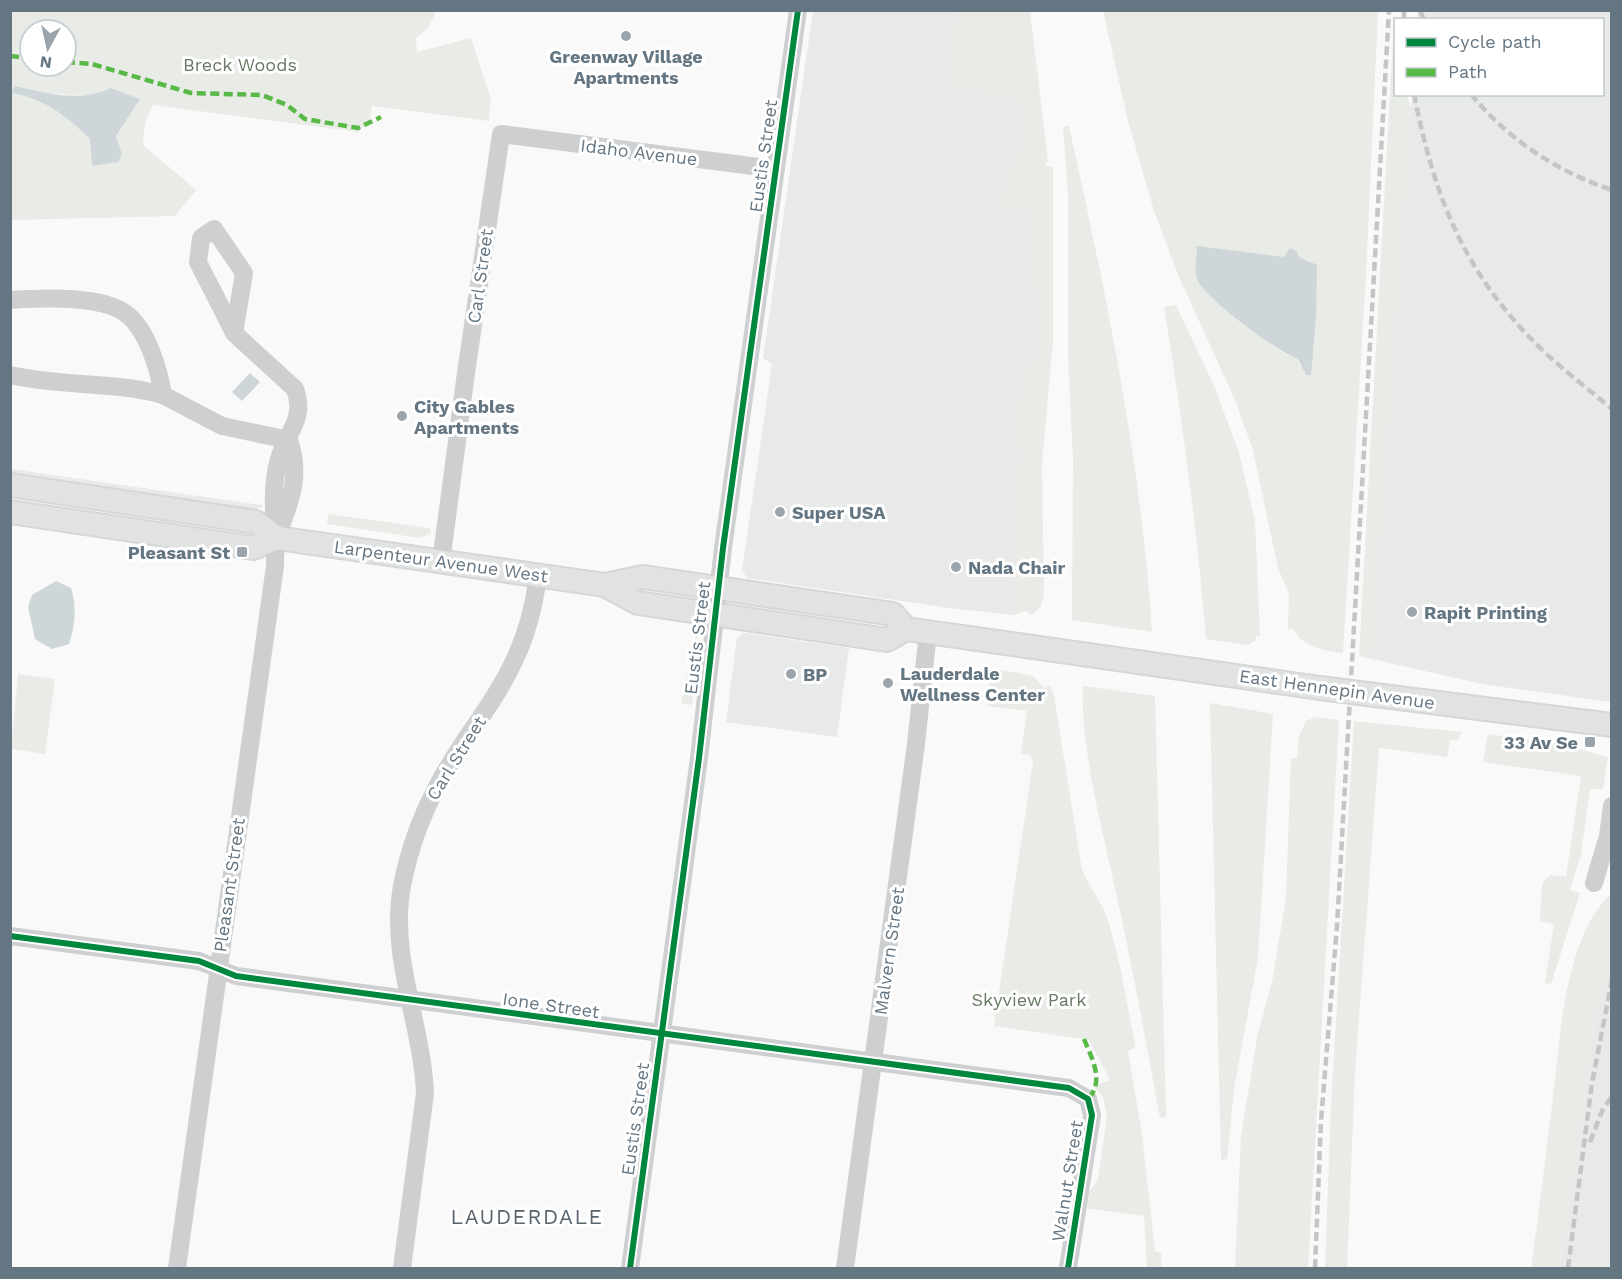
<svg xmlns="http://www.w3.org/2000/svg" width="1622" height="1279" font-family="'Work Sans',sans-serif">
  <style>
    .built { fill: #e8e9e9 }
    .green { fill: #e8ebe6; fill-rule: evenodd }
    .water { fill: #ced6d9 }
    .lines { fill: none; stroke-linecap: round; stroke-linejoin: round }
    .major-casing { stroke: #d5d6d7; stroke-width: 26 }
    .minor { stroke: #cecfd0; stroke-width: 18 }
    .major { stroke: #e1e2e2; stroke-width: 22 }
    .rail { stroke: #c3c5c6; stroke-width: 4.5; stroke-dasharray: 9 4.5; stroke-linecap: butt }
    .major-bridge-casing { stroke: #d5d6d7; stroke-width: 26; stroke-linecap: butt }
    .major-bridge { stroke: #e1e2e2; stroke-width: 22 }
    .quiet { stroke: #58b947; stroke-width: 4.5; stroke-dasharray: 9 4.5; stroke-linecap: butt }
    .cycleway-casing { stroke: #fff; stroke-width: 10 }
    .cycleway { stroke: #00873e; stroke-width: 6 }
    .poi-dot { fill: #99a4ac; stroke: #fff; stroke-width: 2 }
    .labels { text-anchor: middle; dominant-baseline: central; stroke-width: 6; stroke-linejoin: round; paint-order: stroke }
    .poi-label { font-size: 18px; font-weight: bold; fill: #657683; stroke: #fff; text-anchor: start }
    .park-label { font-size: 18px; fill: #687a64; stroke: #fff }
    .street-label { font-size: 18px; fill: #657683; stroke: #fff }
    .quarter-label { font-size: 21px; letter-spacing: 1.5px; fill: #57646e; stroke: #fff }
  </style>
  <rect width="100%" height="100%" fill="#f9f9f9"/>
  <!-- built -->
  <g class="built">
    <path d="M813,11H957L946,85L1021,100V145L998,204L1032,213L1031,282L1043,309L1038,352L1034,368L1025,367L1012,446L1022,449L1011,516L1016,554L1014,615L949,608L747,578L742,570L772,364L763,358Z"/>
    <path d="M1418,11H1611V702L1482,684L1372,659L1412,95L1602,94V20L1417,19Z"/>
    <path d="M744,633L849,648L837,737L726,722L737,638Z"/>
    <path d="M1611,960V1268H1559L1595,1019Z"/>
  </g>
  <!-- green -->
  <g class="green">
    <path d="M11,11H436L429,27L416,38L417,52L471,38L491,99L489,121L372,106L369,126L360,128L359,132L153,105L145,122L143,145L196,190L175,216L11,220V93C43,98 67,116 90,139L92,166L122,154L116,136L140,99L44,93L15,86L11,93ZM30,30H66V66H30Z"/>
    <path d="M957,11H1030L1048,161L1045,166L1053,167V341L1042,464L1044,596L1041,606L1032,615L1026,611L1014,615L1016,554L1011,516L1022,449L1012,447L1025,367H1034L1043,310L1031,282L1032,213L998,204L1021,145V100L946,85Z"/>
    <path d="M1103,11H1378L1366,276L1343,653C1323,650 1305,649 1293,629H1288L1289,594L1278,568L1253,450L1235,400L1179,277L1154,211L1128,121ZM1285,257L1309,260L1300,368L1298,359C1275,352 1261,334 1241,320C1225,308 1216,302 1202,287Z"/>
    <path d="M1393,39H1396V94L1407,95L1411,109L1372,659L1359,656Z"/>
    <path d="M1069,126C1106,294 1141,460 1152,632L1072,620L1073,460L1068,355V194L1063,127Z"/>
    <path d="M1176,305L1215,388L1239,453L1255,521L1260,636H1256L1255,641L1248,645L1206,639C1197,528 1182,418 1164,307Z"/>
    <path d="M11,469L262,505L263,507L253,510L11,475Z"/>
    <path d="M328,514L430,528L431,533L420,538L327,524Z"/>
    <path d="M698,634L692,705L681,703L693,643Z"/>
    <path d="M991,668L1033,676L1045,688L1050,685L1054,696L1082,870C1091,890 1104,904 1110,927C1121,965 1127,1005 1135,1044V1048L1128,1051L1142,1134L1155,1251L1161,1253L1162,1268H1147L1144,1216L1085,1208L1087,1195L1098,1180L1107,1115L1103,1097L1093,1086L1110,1080L1089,1040L994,1026L1033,762L1030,755L1021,754L1027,711L987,706Z"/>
    <path d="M18,674L55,679L45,754L11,749Z"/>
    <path d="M1083,686L1155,696L1166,1117L1160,1118C1146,1043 1133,968 1116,893C1103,831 1080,748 1083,686Z"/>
    <path d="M1210,703L1273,714L1258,958L1234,1089L1227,1159L1221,1160Z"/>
    <path d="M1316,717L1339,720L1308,1268H1235L1241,1136L1258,1033L1272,982L1286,898L1291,758H1297L1299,736L1306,721Z"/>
    <path d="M1354,721L1462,732L1458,740H1450L1447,757L1379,748L1355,1072L1347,1268H1325L1331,1105Z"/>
    <path d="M1488,734L1564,745L1608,757L1603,789H1590L1581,854L1570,890L1580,893L1551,984L1545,983L1554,924L1540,921L1542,884L1550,875L1566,877L1581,776L1483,762Z"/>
    <path d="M1611,894V960L1595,1019L1559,1268H1531C1539,1214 1545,1160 1552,1105C1560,1044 1563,938 1611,894Z"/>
  </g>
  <!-- water -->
  <g class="water">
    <path d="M15,86C45,93 83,103 110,88L140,99L116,136L122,154L118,162L92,166L90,139C67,116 43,98 11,93Z"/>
    <path d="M1197,246L1284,257L1290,248L1296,251L1299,257L1317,265L1316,317L1311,375H1306L1298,359C1279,353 1203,297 1197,279C1194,269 1197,256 1197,246Z"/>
    <path d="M250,373L260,382L242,401L232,392Z"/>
    <path d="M56,581L71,588C77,605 75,627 69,644L52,649L35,639L28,607L32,595Z"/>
  </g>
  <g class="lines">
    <defs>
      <g id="major">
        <path d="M10,485L256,522L277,538L605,585L643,577L893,614L906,629"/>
        <path d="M10,512L253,548L277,538"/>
        <path d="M605,585L638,603L887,640L906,629L1320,688"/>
        <path d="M1375,695L1612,725"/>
      </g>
    </defs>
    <!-- major casing -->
    <use href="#major" class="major-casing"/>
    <!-- minor -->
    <g class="minor">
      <path d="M10,300C40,298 100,295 125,313C147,328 159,370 163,395C113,381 62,387 10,375"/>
      <path d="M163,395L222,426L289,440"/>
      <path d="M278,533C291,501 301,474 289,440"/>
      <path d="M441,562L466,373L501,134L776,169"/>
      <path d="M1594,883L1608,836L1612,806"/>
      <path d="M10,936L199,961L236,976L1069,1088L1088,1099L1092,1115L1068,1268"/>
      <path d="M177,1268L275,566C277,531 269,493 279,459C287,432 306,419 295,389L234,333L244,273L214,229L201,238L198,262L234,333"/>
      <path d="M402,1268L425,1093C422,1023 389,957 402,886C409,850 422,814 439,783C461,741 493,706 513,663C527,635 534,607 538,576"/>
      <path d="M630,1268L699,758L723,548L798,10"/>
      <path d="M845,1268L916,744L928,632"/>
    </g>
    <!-- major -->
    <use href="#major" class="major"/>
    <!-- rail -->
    <g class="rail">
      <path d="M1404,10V20"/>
      <path d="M1420,10L1424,20"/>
      <path d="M1414,94C1432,185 1457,257 1520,327C1547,358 1581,383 1612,409"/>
      <path d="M1471,94C1507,139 1558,172 1612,190"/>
      <path d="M1590,1142L1602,1111L1612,1096"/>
      <path d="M1315,1268L1321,1121L1337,926L1389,10"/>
      <path d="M1568,1268L1592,1083L1612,980"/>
    </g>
    <defs>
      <path id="major-bridge" d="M1320,688L1375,695"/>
    </defs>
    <!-- major-bridge casing -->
    <use href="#major-bridge" class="major-bridge-casing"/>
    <!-- major-bridge -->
    <use href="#major-bridge" class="major-bridge"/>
    <!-- quiet -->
    <g class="quiet">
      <path d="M10,56L30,58"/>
      <path d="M66,62L92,64L191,93L262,95L287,105L305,119L358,128L381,117"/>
      <path d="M1084,1039C1092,1059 1105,1081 1088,1099"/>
    </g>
    <defs>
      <g id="cycleway">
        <path d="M10,936L199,961L236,976L1069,1088L1088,1099L1092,1115L1068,1268"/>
        <path d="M630,1268L699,758L723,548L798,10"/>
      </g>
    </defs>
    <!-- cycleway casing -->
    <use href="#cycleway" class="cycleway-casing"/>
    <!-- cycleway -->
    <use href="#cycleway" class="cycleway"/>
  </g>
  <!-- markers -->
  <g class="poi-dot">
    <circle cx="626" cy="36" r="6"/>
    <circle cx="402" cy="416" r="6"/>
    <circle cx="780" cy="512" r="6"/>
    <rect x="236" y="546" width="12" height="12" rx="3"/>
    <circle cx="956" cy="567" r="6"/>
    <circle cx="1412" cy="612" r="6"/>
    <circle cx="791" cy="674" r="6"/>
    <circle cx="888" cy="683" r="6"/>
    <rect x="1584" y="736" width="12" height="12" rx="3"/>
  </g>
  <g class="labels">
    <!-- poi labels -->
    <g class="poi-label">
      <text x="626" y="56" text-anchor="middle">Greenway Village<tspan x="626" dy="21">Apartments</tspan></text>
      <text x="414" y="406">City Gables<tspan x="414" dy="21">Apartments</tspan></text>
      <text x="792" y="512">Super USA</text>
      <text x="230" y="552" text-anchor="end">Pleasant St</text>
      <text x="968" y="567">Nada Chair</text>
      <text x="1424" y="612">Rapit Printing</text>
      <text x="900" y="673">Lauderdale<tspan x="900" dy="21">Wellness Center</tspan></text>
      <text x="803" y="674">BP</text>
      <text x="1578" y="742" text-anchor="end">33 Av Se</text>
    </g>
    <!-- park labels -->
    <g class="park-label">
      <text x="240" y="64">Breck Woods</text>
      <text x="1029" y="999">Skyview Park</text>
    </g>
    <!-- street labels -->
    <g class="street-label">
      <text transform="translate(639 152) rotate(7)">Idaho Avenue</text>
      <text transform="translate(763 156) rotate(-82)">Eustis Street</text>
      <text transform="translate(480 276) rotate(-82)">Carl Street</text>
      <text transform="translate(441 561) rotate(8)">Larpenteur Avenue West</text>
      <text transform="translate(697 638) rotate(-83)">Eustis Street</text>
      <text transform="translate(1337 689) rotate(8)">East Hennepin Avenue</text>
      <text transform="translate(456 758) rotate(-58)">Carl Street</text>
      <text transform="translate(229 885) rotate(-82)">Pleasant Street</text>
      <text transform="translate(889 951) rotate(-82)">Malvern Street</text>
      <text transform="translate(551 1005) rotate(8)">Ione Street</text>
      <text transform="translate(635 1119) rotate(-82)">Eustis Street</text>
      <text transform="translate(1067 1181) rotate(-81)">Walnut Street</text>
    </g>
    <!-- quarter labels -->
    <g class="quarter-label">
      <text x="527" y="1216">LAUDERDALE</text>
    </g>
  </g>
  <!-- border -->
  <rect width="1622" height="1279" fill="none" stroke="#657683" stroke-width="24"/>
  <!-- legend -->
  <rect x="1394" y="18" width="210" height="78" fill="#ffffff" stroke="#c1c8cd" stroke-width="1.5"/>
  <rect x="1406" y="38" width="30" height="9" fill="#00873e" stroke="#c1c8cd" stroke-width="1.5"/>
  <text x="1448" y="48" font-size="18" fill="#657683">Cycle path</text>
  <rect x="1406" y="68" width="30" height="9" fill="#58b947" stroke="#c1c8cd" stroke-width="1.5"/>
  <text x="1448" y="78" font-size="18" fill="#657683">Path</text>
  <!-- north arrow -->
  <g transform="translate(48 48) rotate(188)"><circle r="28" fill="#ffffff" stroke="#c1c8cd" stroke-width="1.5"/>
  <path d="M0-4.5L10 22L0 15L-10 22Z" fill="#99a4ac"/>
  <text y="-9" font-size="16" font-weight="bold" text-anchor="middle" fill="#657683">N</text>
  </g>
</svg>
